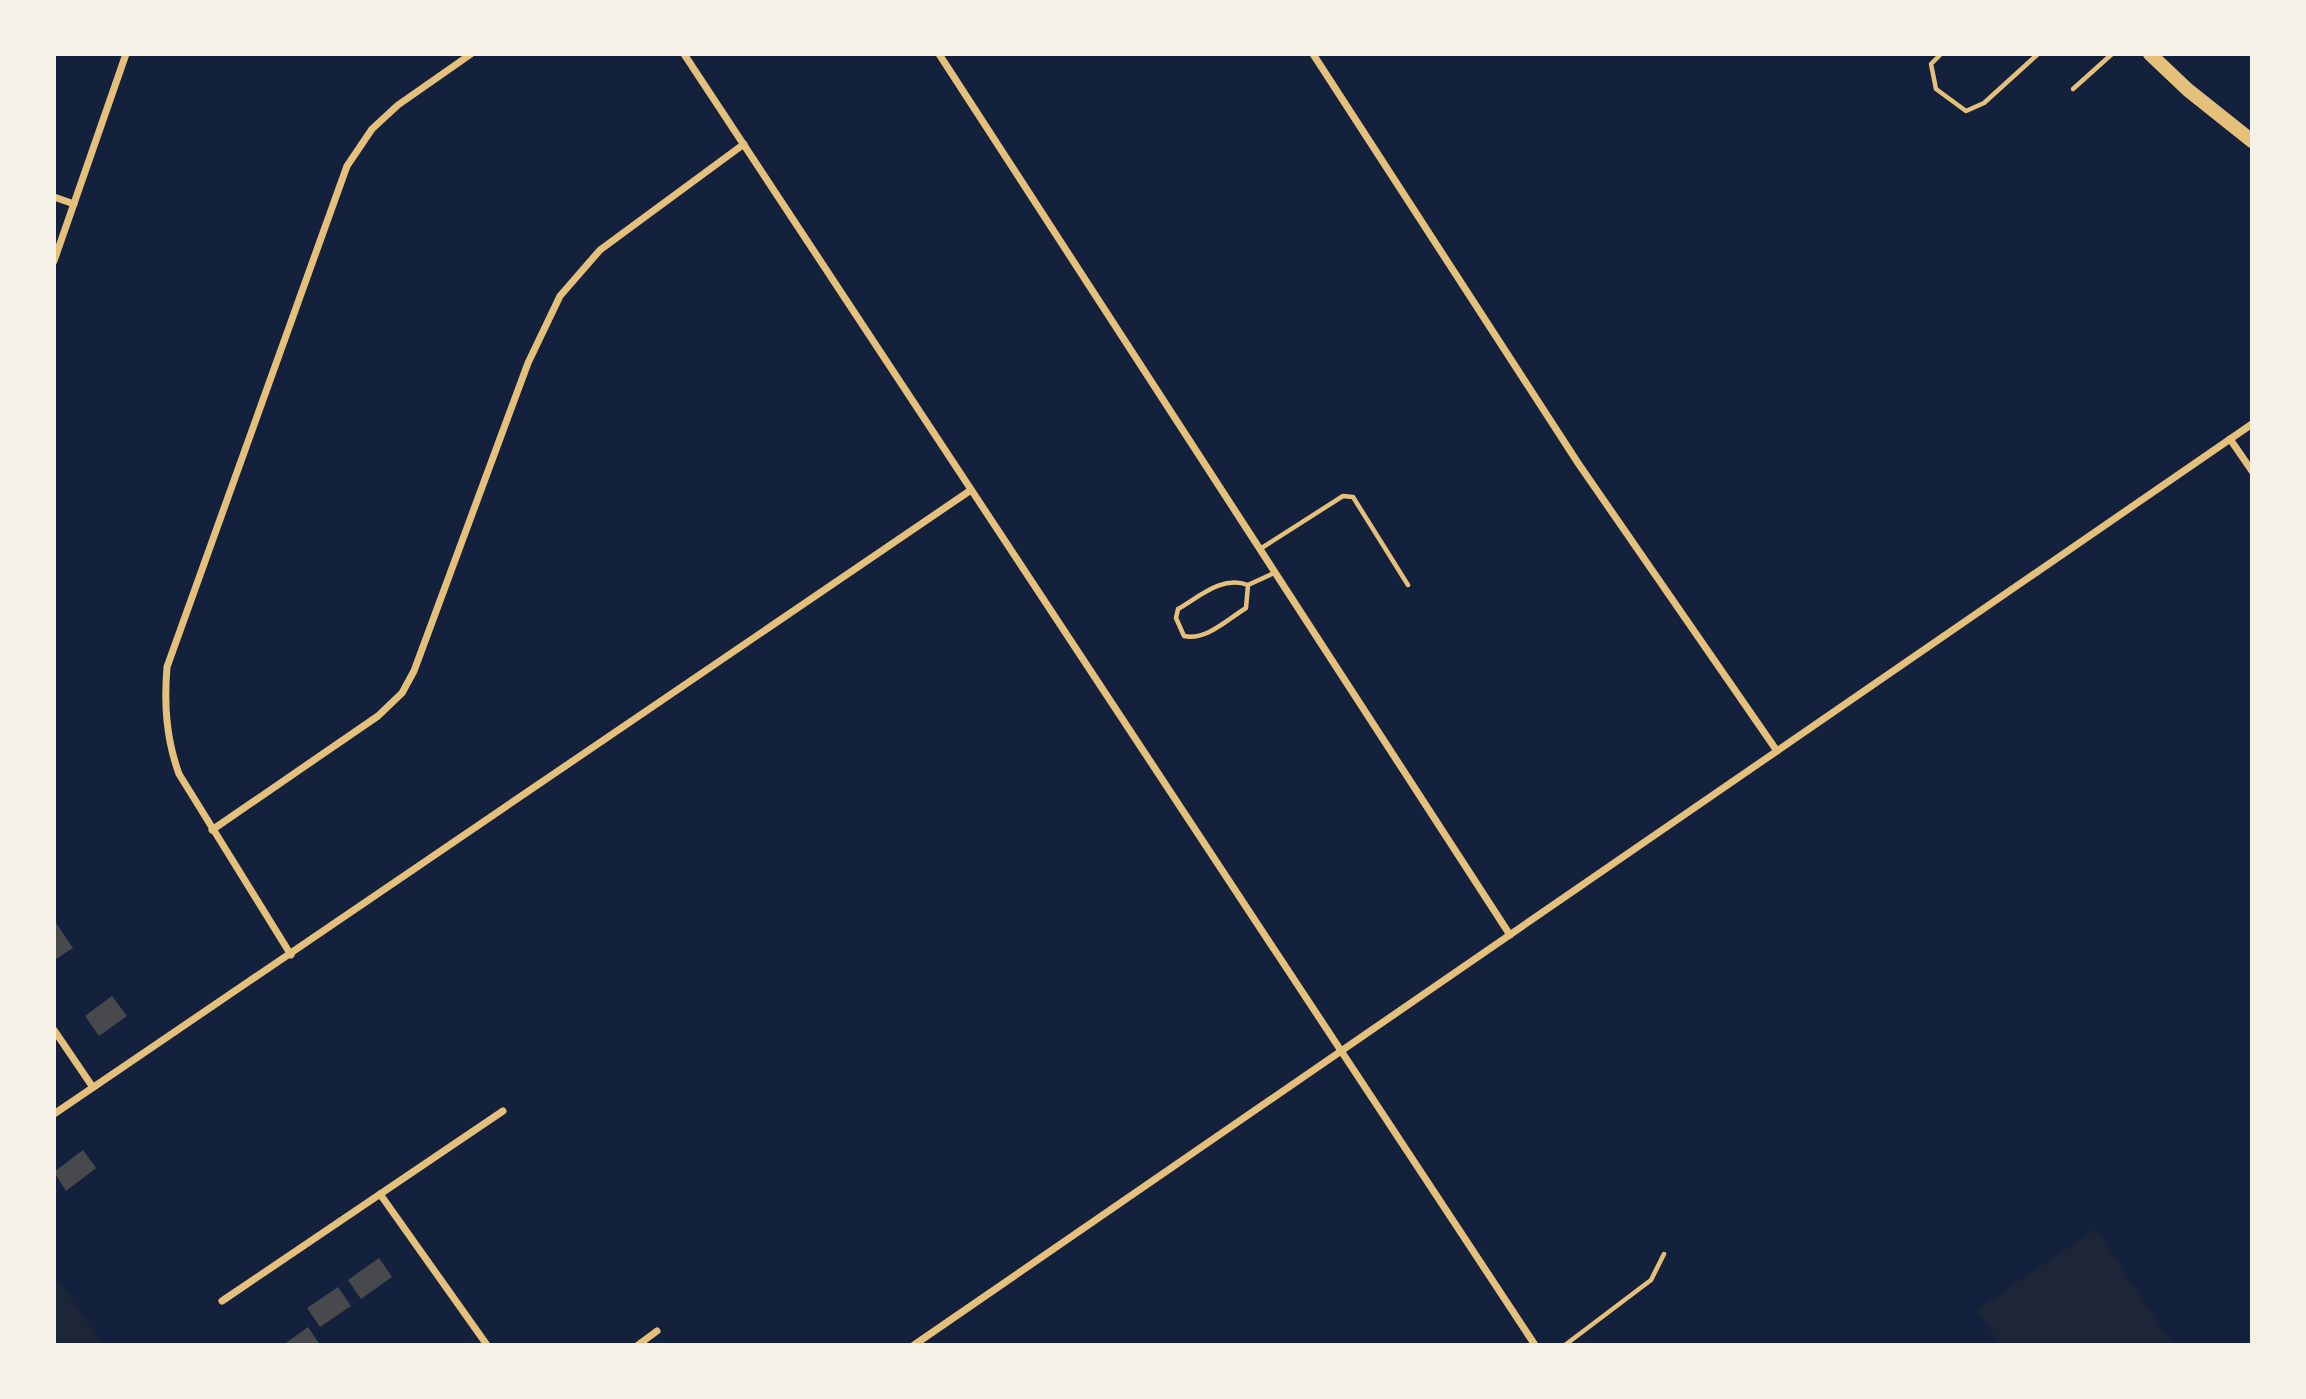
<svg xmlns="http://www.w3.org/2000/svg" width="2306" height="1399" font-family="'Noto Serif',serif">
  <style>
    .green { fill: #1d2539 }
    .building { fill: #48494c }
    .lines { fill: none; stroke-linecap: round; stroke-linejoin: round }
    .service { stroke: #e5c07b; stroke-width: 4.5 }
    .minor { stroke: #e5c07b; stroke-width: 7 }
    .primary { stroke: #e5c07b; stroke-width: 14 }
  </style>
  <rect width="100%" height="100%" fill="#14213d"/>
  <!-- green -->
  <g class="green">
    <path d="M2096,1229L2173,1345H2000L1977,1310Z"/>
    <path d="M54,1274L103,1345H54Z"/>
  </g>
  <!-- building -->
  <g class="building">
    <path d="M54,920L73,948L56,959L54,956Z"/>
    <path d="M112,996L127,1016L99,1036L85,1016Z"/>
    <path d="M83,1150L96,1168L66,1191L54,1172Z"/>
    <path d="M379,1258L392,1277L361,1299L348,1280Z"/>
    <path d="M338,1287L351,1306L320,1327L307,1308Z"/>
    <path d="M308,1327L320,1345H283Z"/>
  </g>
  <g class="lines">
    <!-- service -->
    <g class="service">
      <path d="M1941,54L1931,64L1936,89L1966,111L1984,103L2038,54"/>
      <path d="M2073,89L2112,54"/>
      <path d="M1260,549L1343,496L1353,497L1408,585"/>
      <path d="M1248,585L1246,608C1228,619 1206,641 1184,636L1176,618L1178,609C1199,597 1222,575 1248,585L1274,573"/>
      <path d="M1565,1345L1651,1280L1664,1254"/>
    </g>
    <!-- minor -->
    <g class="minor">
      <path d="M684,54L1535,1345"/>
      <path d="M939,54L1510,935"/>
      <path d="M1313,54L1578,463L1777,751"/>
      <path d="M54,197L74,204"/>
      <path d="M54,261L126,54"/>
      <path d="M2230,439L2252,471"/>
      <path d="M212,830L378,716L402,693L414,671L528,363L560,296L600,250L744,144"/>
      <path d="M291,955L179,774C166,738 164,704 167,667L347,166L372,129L398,105L471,54"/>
      <path d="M54,1030L92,1086"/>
      <path d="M54,1114L971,490"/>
      <path d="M380,1194L487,1345"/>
      <path d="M222,1301L503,1111"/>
      <path d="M638,1345L657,1331"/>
      <path d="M914,1345L2252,424"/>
    </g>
    <!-- primary -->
    <path class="primary" d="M2150,54L2188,90L2252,141"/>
  </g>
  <!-- border -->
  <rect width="2306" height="1399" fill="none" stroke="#f6f1e7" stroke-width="112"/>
</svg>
